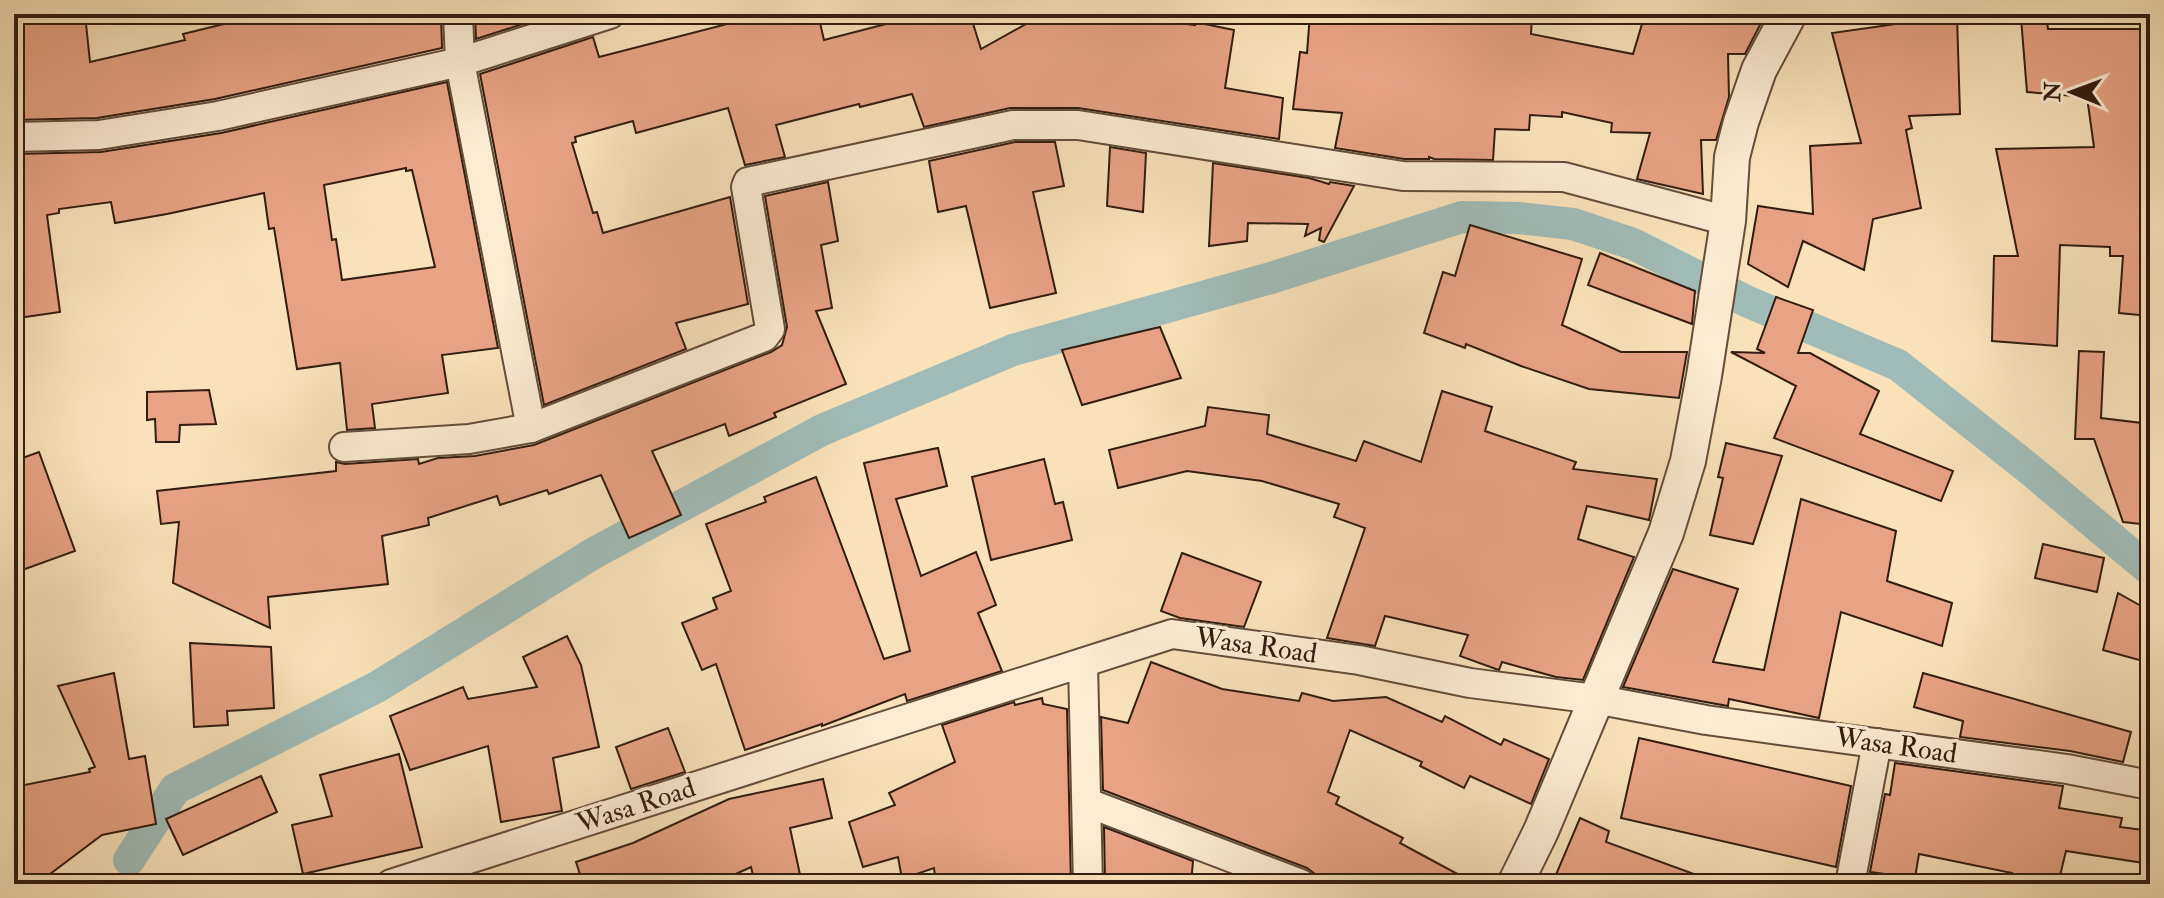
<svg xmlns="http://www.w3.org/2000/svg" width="2164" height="898" font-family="'IM FELL Double Pica',serif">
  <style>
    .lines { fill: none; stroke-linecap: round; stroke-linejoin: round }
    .canal { stroke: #a1bcb8; stroke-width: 32 }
    .building { fill: #e8a384; stroke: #321d10; stroke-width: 2; fill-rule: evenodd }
    .minor-casing { stroke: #644e3a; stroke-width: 32 }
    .tertiary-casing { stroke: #644e3a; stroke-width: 38 }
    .minor { stroke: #fbecd2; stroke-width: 28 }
    .tertiary { stroke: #fbecd2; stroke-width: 34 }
    .labels { text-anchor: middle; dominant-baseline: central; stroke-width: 7; stroke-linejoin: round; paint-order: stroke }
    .street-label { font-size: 28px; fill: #321d10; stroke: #fbecd2 }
  </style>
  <rect width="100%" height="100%" fill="#f9e2b9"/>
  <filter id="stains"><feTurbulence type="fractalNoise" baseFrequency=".0025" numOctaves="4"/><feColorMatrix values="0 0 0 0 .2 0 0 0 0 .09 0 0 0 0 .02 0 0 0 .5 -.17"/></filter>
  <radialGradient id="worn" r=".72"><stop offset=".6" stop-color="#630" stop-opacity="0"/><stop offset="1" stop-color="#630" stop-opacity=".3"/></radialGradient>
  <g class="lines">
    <!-- canal -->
    <path class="canal" d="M129,860L175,789L377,687L594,553L822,430L1013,350L1271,278L1462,217L1518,218L1573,224L1633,244L1746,301L1898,365L2028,468L2150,570"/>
  </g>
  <!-- building -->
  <g class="building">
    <path d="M14,14H85L90,62L185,40L183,34L224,24L221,14H441L442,48L215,99L97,118L14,120Z"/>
    <path d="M475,14H554L476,39Z"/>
    <path d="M766,14H818L824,40L890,23L888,14H970L981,49L1044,14H1141V18L1195,25V22L1234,30L1225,88L1283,98L1279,139L1078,108H1010L924,127L912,94L860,107L859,104L776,125L785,157L745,165L728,108L636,133L633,121L575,137L576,142L572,143L593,213L597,212L603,233L730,197L748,304L676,323L686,349L544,405L480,74L593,37L599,57Z"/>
    <path d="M1310,14H1532L1531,34L1633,54L1645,14H1663L1679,19L1761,21L1760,25L1745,54H1728L1729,97L1716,140H1701L1703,194L1637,179L1650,133L1611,132L1612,123L1562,112V117L1530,115L1529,130L1495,129L1493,160L1434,159L1429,157V159H1404L1335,148L1342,113L1293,109L1300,52L1307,53Z"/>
    <path d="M1957,16L1960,114L1909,116L1912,128L1906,130L1921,208L1873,219L1864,270L1803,241L1788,287L1748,264L1758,206L1813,214L1810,146L1861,143L1832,33L1925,20V17Z"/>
    <path d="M2021,18L2047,22L2048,29H2150V316L2119,313L2123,256H2110V247L2060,245L2057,346L1992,341L1994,256H2018L1996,149L2094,147L2087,97L2027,92Z"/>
    <path d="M447,82L498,348L442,355L448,393L372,404L375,428L347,430L340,363L297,369L274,228L269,229L264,193L167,214L115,223L111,202L59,209V213L47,215L60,312L18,318L14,256L23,255L14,191V154L101,152L221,133ZM406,168V171L412,170L435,267L342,280L336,239L332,240L324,185Z"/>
    <path d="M1015,142H1055L1064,186L1033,192L1056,293L990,308L966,206L938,212L929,161Z"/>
    <path d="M1110,147L1146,153L1143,212L1107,206Z"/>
    <path d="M1213,163L1309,178L1329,184L1330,182L1354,186L1324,242L1319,240L1321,228L1305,236L1308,224L1248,223L1247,241L1209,246Z"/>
    <path d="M828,182L838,241L821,245L832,308L816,311L846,384L774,413L776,417L729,436L725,424L652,451L681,515L629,538L601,475L549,494L547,490L500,505L497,496L428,518L429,525L382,536L388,584L268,597L270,628L173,583L179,522L161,524L157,491L336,471V462L345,464L418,459L419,464L438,458L475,456L534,445L771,352L782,345L787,327L765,196Z"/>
    <path d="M1470,225L1582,259L1562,325L1621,352H1687L1679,398L1589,389L1521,366L1466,344L1465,348L1424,333L1443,272L1455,276Z"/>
    <path d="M1600,253L1695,291L1692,324L1588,285Z"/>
    <path d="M1776,297L1813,310L1798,353H1810L1879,391L1860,434L1953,471L1941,501L1774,438L1796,386L1731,352L1765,353L1757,349Z"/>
    <path d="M1160,327L1181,378L1082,405L1062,350Z"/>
    <path d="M2079,351L2104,352L2101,418L2150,424V525L2123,522L2094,439H2075Z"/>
    <path d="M209,390L216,424L180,425L179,442H156L155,419L147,420V392Z"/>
    <path d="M1442,391L1492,407L1485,431L1576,462L1573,469L1657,479L1649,520L1587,506L1578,539L1634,557L1583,680L1556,677L1502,662L1499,670L1496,669L1460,656L1468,635L1385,616L1375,646L1327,638L1365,528L1334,517L1339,504L1262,481L1187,471L1118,488L1109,450L1205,426L1208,407L1269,415L1267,434L1356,461L1364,441L1421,462Z"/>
    <path d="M1726,443L1782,456L1753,544L1710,535L1723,478L1718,477Z"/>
    <path d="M938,448L947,486L896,499L921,576L976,552L996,605L978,613L1002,671L907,701L905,694L822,726V724L745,750L716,664L702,670L682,623L717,609L713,598L731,591L706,524L766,502L764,497L816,477L884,659L910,651L864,463Z"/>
    <path d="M39,452L75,551L14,573V461Z"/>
    <path d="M1044,459L1055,504L1063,502L1072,540L991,560L972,477Z"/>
    <path d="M1801,499L1896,531L1887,581L1952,603L1942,646L1841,612L1819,718L1729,699L1728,706L1623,687L1673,569L1738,589L1713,662L1764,670Z"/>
    <path d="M2043,544L2104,558L2097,592L2035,578Z"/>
    <path d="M1182,553L1261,582L1244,627L1180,618L1161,611Z"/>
    <path d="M2118,593L2150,611V663L2103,650Z"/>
    <path d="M567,636L581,665L599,747L553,758L562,811L501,822L488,746L410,770L390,716L463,687L468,699L537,687L523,657Z"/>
    <path d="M190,643L271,647L274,708L227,711L228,725L194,727Z"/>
    <path d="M1151,662L1222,689L1299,701L1302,693L1333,701L1386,697L1442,722L1445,716L1501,745L1504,739L1549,759L1531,804L1470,776L1464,788L1420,766L1422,762L1350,730L1328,792L1339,797L1336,804L1403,838L1400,843L1476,884H1318L1315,874L1307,868L1103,790L1101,717L1128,723Z"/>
    <path d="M114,673L129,759L145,756L156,824L102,835L46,877L14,882V787L90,772L89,769L95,767L58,686Z"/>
    <path d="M1923,673L2131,732L2123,762L2070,751L1960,737L1963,721L1914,707Z"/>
    <path d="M1042,698L1043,704L1067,709L1071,884H936L934,868L902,879L898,857L863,867L849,822L895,805L889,793L955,762L942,725L1014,702L1015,705Z"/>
    <path d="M668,728L685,772L631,789L616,747Z"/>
    <path d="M1639,738L1851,786L1836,867L1621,818Z"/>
    <path d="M399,754L422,847L303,874L292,825L332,816L320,775Z"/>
    <path d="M1895,763L2063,786L2059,808L2122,818L2120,827L2150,831V864L2066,851L2058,884H2010L2012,873L1919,854L1915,878L1870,872L1885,794L1890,795Z"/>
    <path d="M261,776L277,812L183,855L166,819Z"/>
    <path d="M823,779L832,818L790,828L802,884H755L751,867L714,884H583L576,862L633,843L729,799Z"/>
    <path d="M1580,818L1609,831L1606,842L1713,881V884H1552Z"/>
    <path d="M1104,827L1193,861L1191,884H1105Z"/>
  </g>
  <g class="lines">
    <defs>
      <g id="minor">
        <path d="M458,14L460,62L531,428"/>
        <path d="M14,137L99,135L218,116L460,62L610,14"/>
        <path d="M344,447L469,439L531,428L764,337L770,329L746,187L748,182L1013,125H1078L1403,176L1564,177L1728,221"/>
        <path d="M1083,663L1088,884"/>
        <path d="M1088,803L1301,884"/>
        <path d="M391,884L1172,634L1359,660L1470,683L1595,699L1706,720L2067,769L2150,785"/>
        <path d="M1850,884L1877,743"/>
      </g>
      <path id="tertiary" d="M1515,884L1541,831L1666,533L1688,461L1704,376L1728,221L1732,157L1741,122L1759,70L1789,14"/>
    </defs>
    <!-- minor casing -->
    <use href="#minor" class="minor-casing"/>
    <!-- tertiary casing -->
    <use href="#tertiary" class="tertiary-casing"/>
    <!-- minor -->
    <use href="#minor" class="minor"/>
    <!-- tertiary -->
    <use href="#tertiary" class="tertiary"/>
  </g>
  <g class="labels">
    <!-- street labels -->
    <g class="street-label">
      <text transform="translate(1256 646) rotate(8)">Wasa Road</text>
      <text transform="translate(1896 746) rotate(8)">Wasa Road</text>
      <text transform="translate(636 806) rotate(-18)">Wasa Road</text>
    </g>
  </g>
  <!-- margin -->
  <rect width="2164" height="898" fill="none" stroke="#f9e2b9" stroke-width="48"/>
  <rect x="16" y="16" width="2132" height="866" fill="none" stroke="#321d10" stroke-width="4"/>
  <rect x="24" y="24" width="2116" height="850" fill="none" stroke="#321d10" stroke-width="2"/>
  <!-- north arrow -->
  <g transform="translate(2072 92) rotate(271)" stroke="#fbecd2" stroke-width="6" paint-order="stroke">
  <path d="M0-6L14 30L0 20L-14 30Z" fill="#321d10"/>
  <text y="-12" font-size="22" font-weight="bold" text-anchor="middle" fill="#321d10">N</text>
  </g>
  <rect width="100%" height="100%" filter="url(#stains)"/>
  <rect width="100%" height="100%" fill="url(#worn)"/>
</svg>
